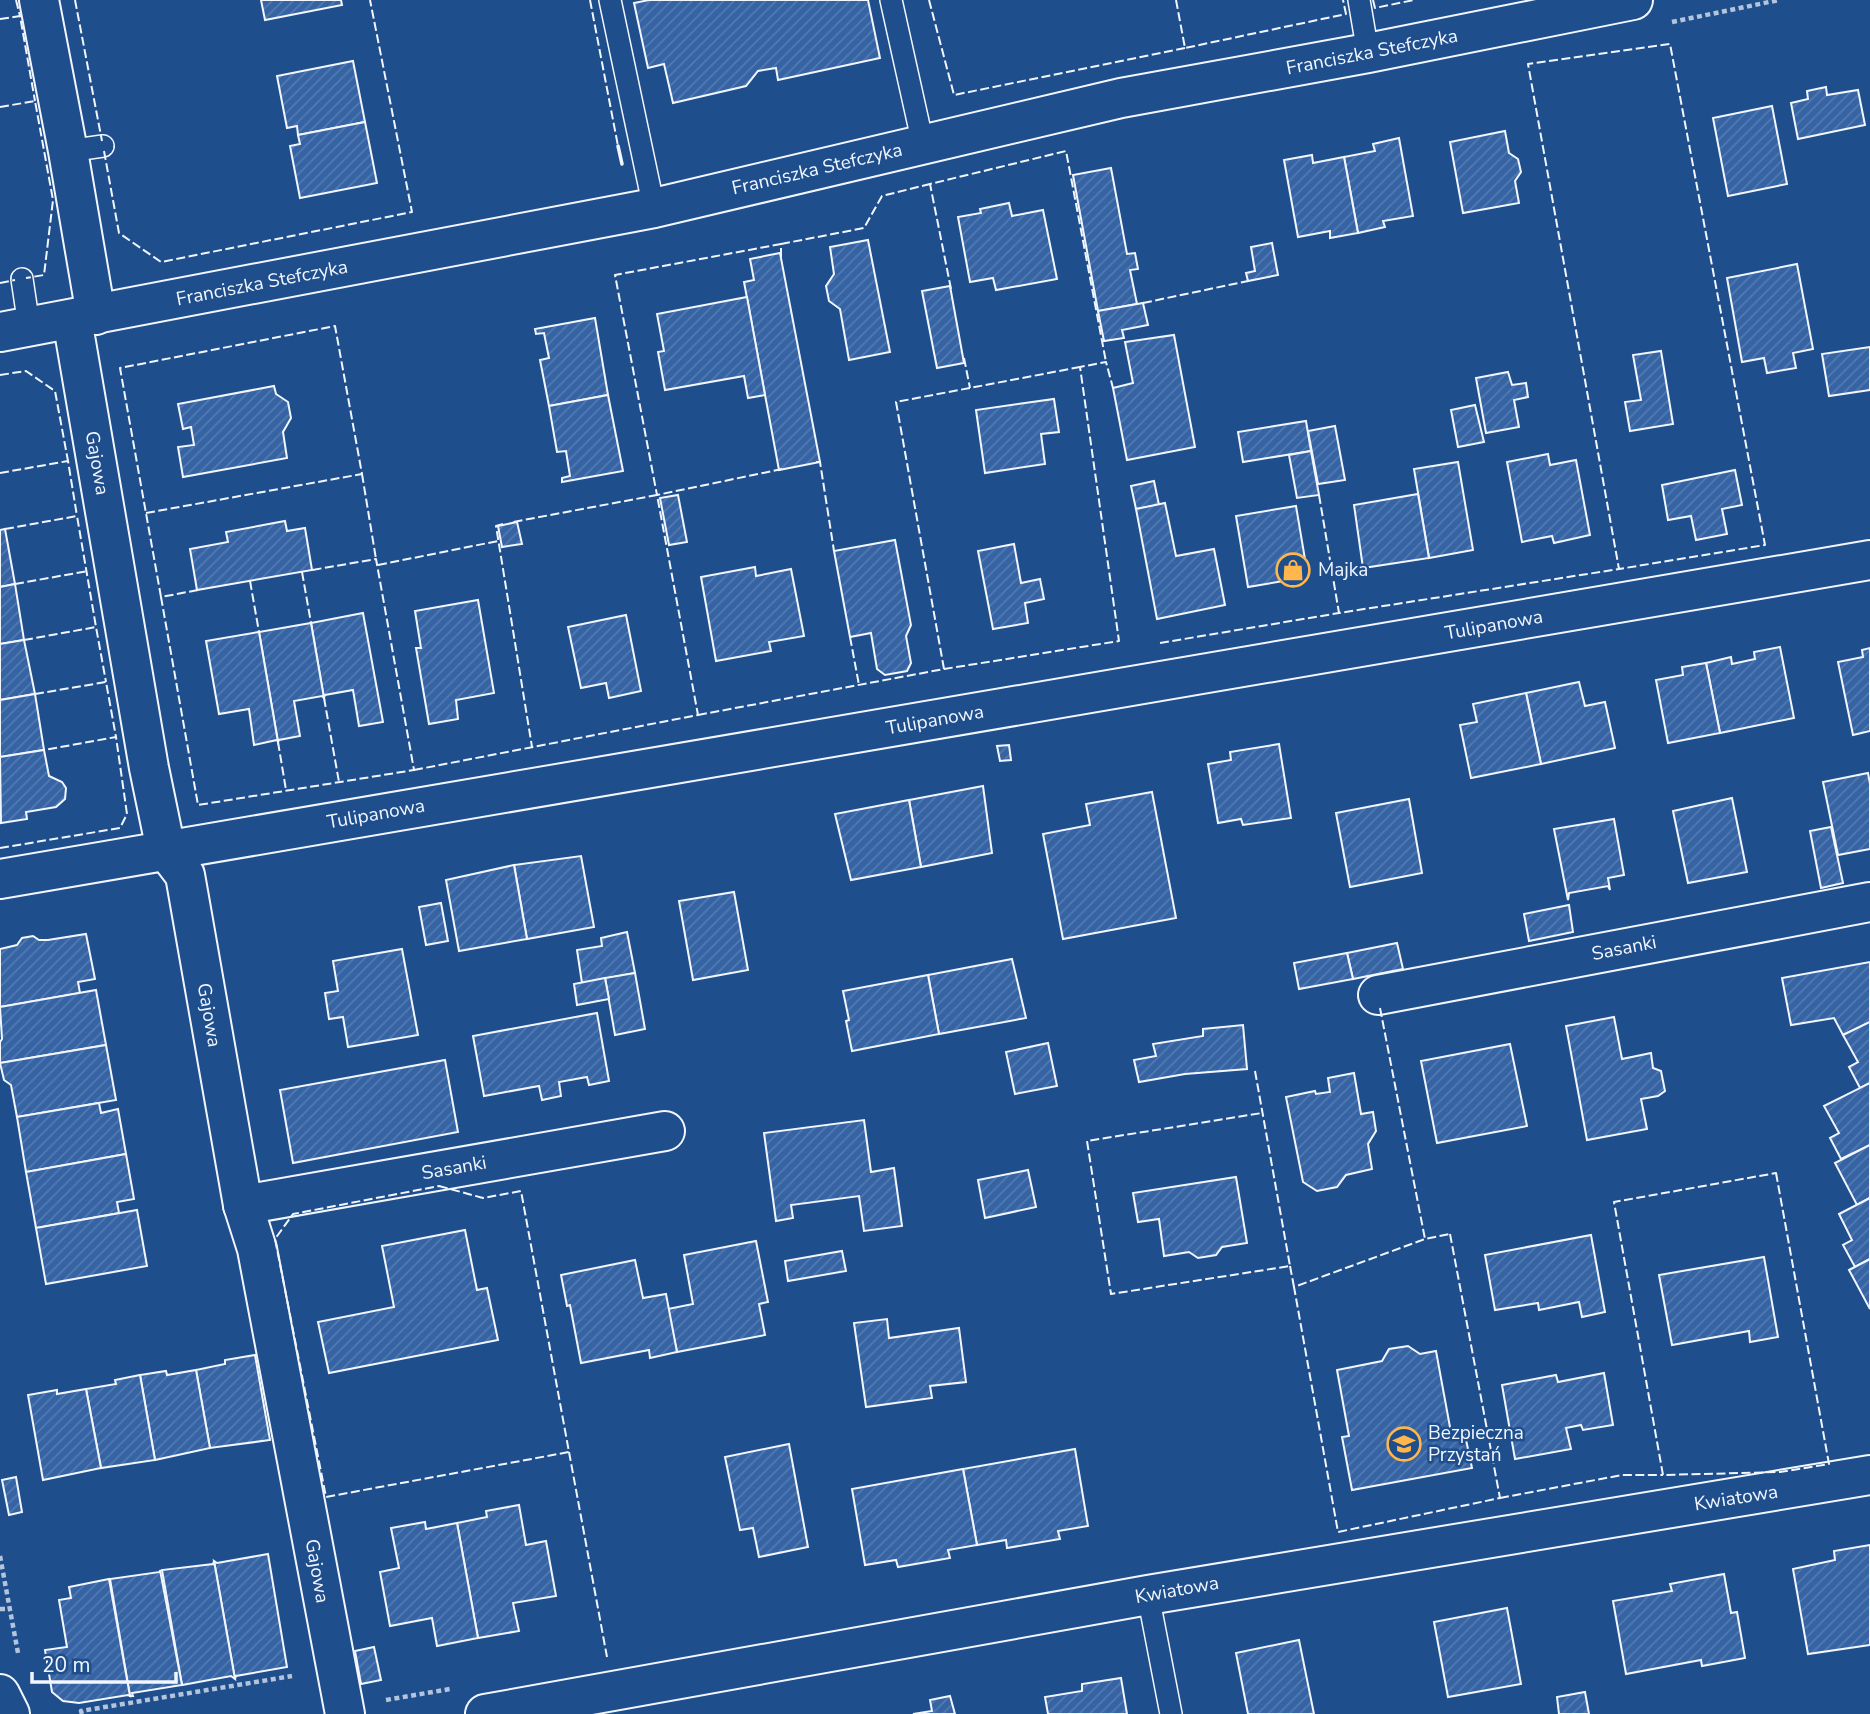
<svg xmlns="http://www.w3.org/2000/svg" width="1870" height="1714" font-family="'Nunito Sans',sans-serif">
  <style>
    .building { fill: url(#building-hatch); stroke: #f2f6ff; stroke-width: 2 }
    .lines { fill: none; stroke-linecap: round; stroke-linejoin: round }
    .service-casing { stroke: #f2f6ff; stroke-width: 24 }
    .minor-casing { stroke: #f2f6ff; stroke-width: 42 }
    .tertiary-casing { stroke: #f2f6ff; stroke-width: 42 }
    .path { stroke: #b3c4dc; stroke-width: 4.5; stroke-dasharray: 5 3.5; stroke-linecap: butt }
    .service { stroke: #1f4e8c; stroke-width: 21 }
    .minor { stroke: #1f4e8c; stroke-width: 38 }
    .tertiary { stroke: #1f4e8c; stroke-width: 38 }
    .fence { stroke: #f2f6ff; stroke-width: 2; stroke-dasharray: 9 3.5; stroke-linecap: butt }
    .wall { stroke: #f2f6ff; stroke-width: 3.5 }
    .labels { text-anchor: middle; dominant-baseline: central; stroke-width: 5; stroke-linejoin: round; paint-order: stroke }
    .street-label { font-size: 19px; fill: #f2f6ff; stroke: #1f4e8c }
    .poi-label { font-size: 19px; fill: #f2f6ff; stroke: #1f4e8c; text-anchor: start }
  </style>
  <defs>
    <pattern id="building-hatch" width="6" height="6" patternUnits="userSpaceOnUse" patternTransform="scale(1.75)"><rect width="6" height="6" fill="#3563a3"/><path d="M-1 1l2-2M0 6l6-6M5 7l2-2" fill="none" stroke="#537ab1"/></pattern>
  </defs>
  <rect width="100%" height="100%" fill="#1f4e8c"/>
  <!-- building -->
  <g class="building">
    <path d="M261,0H341L342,5L265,20Z"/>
    <path d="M649,0H868L880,58L778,80L776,68L758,71L746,86L673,103L664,64L648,68L634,3Z"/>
    <path d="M353,61L365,122L298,135L297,126L287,128L277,76Z"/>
    <path d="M1826,87L1827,95L1858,90L1865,125L1798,139L1791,103L1808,99L1807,91Z"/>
    <path d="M1772,106L1787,184L1728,196L1713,118Z"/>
    <path d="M365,122L377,183L300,198L290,146L300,144L298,135Z"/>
    <path d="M1505,131L1509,153L1518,159L1521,172L1515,181L1519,203L1463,213L1450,142Z"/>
    <path d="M1399,138L1413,216L1383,221L1385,227L1358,233L1344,157L1375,151L1373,144Z"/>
    <path d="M1312,155L1313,163L1344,157L1358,233L1330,238V231L1298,237L1284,160Z"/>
    <path d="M1111,168L1127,254L1135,253L1138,269L1130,270L1137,304L1098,311L1073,175Z"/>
    <path d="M1009,203L1012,216L1043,210L1057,279L996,290L993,278L970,282L958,217L981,213L980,209Z"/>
    <path d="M868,240L890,352L849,360L840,309L829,301L826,286L834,274L830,247Z"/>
    <path d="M1272,243L1278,275L1248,281L1246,273L1255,271L1251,247Z"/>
    <path d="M780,253L820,462L779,470L744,282L754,280L750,259Z"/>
    <path d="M1797,264L1813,349L1793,353L1796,368L1767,373L1764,358L1742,362L1727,278Z"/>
    <path d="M950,286L964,363L937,368L922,291Z"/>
    <path d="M747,297L765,395L748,398L744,376L665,390L658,352L664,351L657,314Z"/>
    <path d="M1143,303L1148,325L1122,330L1124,338L1104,341L1098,311Z"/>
    <path d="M595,318L608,395L549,406L540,360L549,358L544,333L536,334L535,329Z"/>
    <path d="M1174,335L1195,447L1127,460L1113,388L1133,383L1125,342Z"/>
    <path d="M1870,347V390L1829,396L1822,354Z"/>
    <path d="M1661,351L1673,424L1630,431L1625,402L1641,400L1633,355Z"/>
    <path d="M1508,372L1512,385L1526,383L1528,397L1514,400L1519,427L1486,433L1476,378Z"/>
    <path d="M274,386L276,394L288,402L291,418L283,432L287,458L183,477L178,447L194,445L191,427L183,429L178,404Z"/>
    <path d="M608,395L623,471L562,482V478L570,476L566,451L557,452L549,406Z"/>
    <path d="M1054,399L1059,432L1041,434L1045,464L985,473L976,410Z"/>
    <path d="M1475,405L1484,442L1458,447L1451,410Z"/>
    <path d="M1306,421L1311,451L1243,462L1238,432Z"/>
    <path d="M1335,426L1345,480L1318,484L1308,431Z"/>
    <path d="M1311,451L1319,495L1297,498L1289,455Z"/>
    <path d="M1548,454L1550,465L1576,460L1590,535L1554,543L1552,536L1522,542L1507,462Z"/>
    <path d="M1458,462L1473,550L1429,558L1414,469Z"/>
    <path d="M1735,470L1742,505L1722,509L1727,534L1696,540L1691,516L1668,520L1662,485Z"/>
    <path d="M1154,481L1159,505L1136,509L1131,486Z"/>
    <path d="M1418,494L1429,558L1363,568L1354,505Z"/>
    <path d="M678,495L687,542L669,545L660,498Z"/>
    <path d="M1165,503L1176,556L1214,549L1225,605L1157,619L1136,509Z"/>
    <path d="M1296,506L1308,577L1248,587L1236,516Z"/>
    <path d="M285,521L287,531L305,528L312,570L197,590L190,549L228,542L226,532Z"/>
    <path d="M517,522L522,544L502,547L498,526Z"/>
    <path d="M5,529L15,584L0,587V530Z"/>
    <path d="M895,540L911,625L906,636L911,663L907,671L885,675L877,669L871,633L850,637L834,551Z"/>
    <path d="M1014,544L1021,583L1040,579L1044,599L1025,603L1028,623L993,629L978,551Z"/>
    <path d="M755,567L756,576L791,569L804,636L769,642L771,651L716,661L701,577Z"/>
    <path d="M15,584L24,640L0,644V587Z"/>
    <path d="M478,600L494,693L456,700L458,719L429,724L416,648H421L415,611Z"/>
    <path d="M363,613L383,722L359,726L353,690L325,695L324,698L311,623Z"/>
    <path d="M626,615L641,691L609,698L606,683L581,688L568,627Z"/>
    <path d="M311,623L324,698L322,696L294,701L300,736L279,740L278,742L259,632Z"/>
    <path d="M259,632L278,742L277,740L254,745L249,709L219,714L206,641Z"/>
    <path d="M24,640L35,694L0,700V644Z"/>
    <path d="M1780,647L1794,718L1720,733L1706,663L1731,657L1732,664L1755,659L1754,652Z"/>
    <path d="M1870,648V731L1853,735L1838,662L1863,657L1862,650Z"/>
    <path d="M1706,663L1720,733L1668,743L1656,680L1683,675L1682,667Z"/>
    <path d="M1579,682L1585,706L1605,702L1615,748L1541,764L1526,693Z"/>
    <path d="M1526,693L1541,764L1471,778L1460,725L1477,722L1473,704Z"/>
    <path d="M35,694L44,750L0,757V700Z"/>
    <path d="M1279,744L1291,818L1243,825L1241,819L1218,823L1208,764L1231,760L1230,752Z"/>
    <path d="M1009,745L1011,760L1000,761L997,746Z"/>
    <path d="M44,750L49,776L62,782L66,788L65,799L56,807L26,812L27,819L1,823L0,757Z"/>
    <path d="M1868,773L1870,784V849L1838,855L1823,782Z"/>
    <path d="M983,786L992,853L921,867L909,800Z"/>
    <path d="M1152,792L1176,918L1063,939L1043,834L1090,825L1086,804Z"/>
    <path d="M1732,798L1747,872L1688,883L1673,811Z"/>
    <path d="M1409,799L1422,873L1350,887L1336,813Z"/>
    <path d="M909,800L921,867L851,880L835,814Z"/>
    <path d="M1614,819L1624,875L1608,878L1610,890L1608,886L1569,893L1568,900L1554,829Z"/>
    <path d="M1831,827L1843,883L1821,888L1810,831Z"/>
    <path d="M581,856L594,927L527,939L514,865Z"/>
    <path d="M514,865L527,939L459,951L446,880Z"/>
    <path d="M734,892L748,970L693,980L679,901Z"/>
    <path d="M441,903L448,941L426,945L419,907Z"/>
    <path d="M1569,905L1573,932L1529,941L1524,914Z"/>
    <path d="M627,932L635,973L582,983L577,950L602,946L601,938Z"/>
    <path d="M86,934L95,979L78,982L80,993L0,1007V949L17,945L22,938L33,936L39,940H48Z"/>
    <path d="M1397,943L1403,969L1353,979L1347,953Z"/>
    <path d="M402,949L418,1035L348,1047L343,1017L329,1019L325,993L338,991L333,961Z"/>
    <path d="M1347,953L1353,979L1299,989L1294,963Z"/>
    <path d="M1012,959L1026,1018L939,1034L928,975Z"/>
    <path d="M1870,962V1022L1843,1035L1834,1018L1791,1025L1782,978Z"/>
    <path d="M635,973L645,1029L615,1035L605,978Z"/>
    <path d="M928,975L939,1034L852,1051L846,1021L849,1020L843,991Z"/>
    <path d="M605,978L609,999L577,1005L574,984Z"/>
    <path d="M96,990L106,1045L0,1063V1042L2,1039L0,1007Z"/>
    <path d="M597,1013L609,1081L589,1085L587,1077L559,1082L561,1096L542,1100L539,1086L484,1096L473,1036Z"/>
    <path d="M1614,1017L1622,1059L1651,1053L1653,1068L1661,1071L1665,1091L1658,1096L1641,1099L1647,1129L1587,1140L1566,1026Z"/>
    <path d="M1870,1022V1083L1860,1088L1849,1067L1858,1062L1843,1035Z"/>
    <path d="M1243,1025L1247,1069L1185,1074L1139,1082L1134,1060L1156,1056L1153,1044L1203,1036V1029Z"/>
    <path d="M1048,1043L1057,1086L1015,1094L1006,1052Z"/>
    <path d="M1510,1044L1527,1126L1437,1143L1421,1061Z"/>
    <path d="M106,1045L116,1100L17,1117L11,1085L4,1080L0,1063Z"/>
    <path d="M445,1060L458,1132L293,1163L280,1090Z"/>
    <path d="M1354,1073L1361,1114L1373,1112L1376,1131L1368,1144L1372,1169L1346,1175L1337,1187L1317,1191L1303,1182L1286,1097L1315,1091L1316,1094L1330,1092L1328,1078Z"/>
    <path d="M1870,1083V1145L1841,1159L1830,1138L1839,1133L1824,1106Z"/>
    <path d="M99,1103L101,1113L118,1109L126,1154L26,1172L17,1117Z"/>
    <path d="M864,1120L871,1172L894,1168L902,1226L864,1231L859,1196L791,1205L793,1218L776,1221L764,1133Z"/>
    <path d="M1870,1145V1198L1857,1205L1835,1163Z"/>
    <path d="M126,1154L134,1199L117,1202L119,1213L36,1228L26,1172Z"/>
    <path d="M1028,1170L1036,1207L985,1218L978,1180Z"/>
    <path d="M1236,1177L1247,1243L1222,1247L1216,1255L1198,1258L1189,1252L1164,1256L1159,1219L1138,1222L1133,1193Z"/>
    <path d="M1870,1198V1259L1855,1267L1843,1245L1852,1240L1839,1214Z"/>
    <path d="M137,1210L147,1266L46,1284L36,1228Z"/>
    <path d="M465,1230L477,1290L487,1288L498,1340L329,1373L318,1322L394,1307L382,1246Z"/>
    <path d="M1591,1235L1605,1312L1582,1317L1579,1302L1539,1310L1538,1303L1495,1310L1485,1255Z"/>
    <path d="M756,1241L768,1302L759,1304L765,1335L677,1352L668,1309L693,1304L684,1255Z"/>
    <path d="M842,1251L846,1271L788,1281L785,1261Z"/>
    <path d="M1764,1257L1778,1337L1750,1342L1749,1331L1672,1345L1659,1275Z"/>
    <path d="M1870,1259V1309L1849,1270Z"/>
    <path d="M635,1260L643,1298L666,1294L677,1352L650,1358L649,1350L581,1363L570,1305L567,1306L561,1275Z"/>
    <path d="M887,1319L889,1338L959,1328L966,1382L930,1386L932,1398L866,1407L854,1323Z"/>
    <path d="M1408,1346L1420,1354L1436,1351L1452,1438L1465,1435L1472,1468L1352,1490L1342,1437L1349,1436L1337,1370L1382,1361L1389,1349Z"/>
    <path d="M255,1355L270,1440L210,1448L196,1370L225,1364V1360Z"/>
    <path d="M196,1370L210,1448L155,1460L140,1375L166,1371L167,1375Z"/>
    <path d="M1604,1373L1613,1425L1583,1430L1581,1425L1566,1428L1571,1449L1515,1459L1502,1385L1556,1375L1558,1382Z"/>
    <path d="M140,1375L155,1460L101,1468L86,1389L116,1384L115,1380Z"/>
    <path d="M86,1389L101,1468L43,1480L28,1395L57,1390V1394Z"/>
    <path d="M789,1444L808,1547L759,1557L753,1528L740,1530L725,1457Z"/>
    <path d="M1075,1449L1088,1526L1058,1531L1060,1539L1007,1548L1006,1540L977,1545L963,1469Z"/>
    <path d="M963,1469L977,1545L948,1550L950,1558L898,1567L896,1560L865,1565L852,1489Z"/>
    <path d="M16,1477L22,1512L9,1515L2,1480Z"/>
    <path d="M519,1505L526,1545L546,1541L556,1596L513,1603L519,1631L478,1638L457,1523L487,1517L486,1511Z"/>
    <path d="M425,1522L426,1529L457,1523L478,1638L437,1646L432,1618L390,1626L380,1572L399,1568L391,1528Z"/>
    <path d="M1870,1545V1645L1808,1654L1793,1569L1835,1560L1834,1551Z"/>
    <path d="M268,1554L287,1667L236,1676L235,1679L214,1561L217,1563Z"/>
    <path d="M214,1561L235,1679L231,1676L182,1685L162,1570L213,1564Z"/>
    <path d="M160,1570L182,1685L132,1693L133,1696H130L110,1579L160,1572Z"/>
    <path d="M1724,1574L1731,1613L1737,1612L1745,1658L1702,1666L1701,1660L1626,1674L1613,1601L1672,1591L1670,1584Z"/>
    <path d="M109,1579L130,1696L128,1695L79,1703L63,1701L52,1692L45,1650L67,1647L59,1600L71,1598L69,1587Z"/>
    <path d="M1507,1608L1521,1684L1448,1697L1434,1622Z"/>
    <path d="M1299,1640L1314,1714H1248L1236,1653Z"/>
    <path d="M374,1647L381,1680L361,1684L355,1651Z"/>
    <path d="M1121,1678L1127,1714H1048L1045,1697L1082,1691V1684Z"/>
    <path d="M1585,1692L1589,1714H1559L1557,1697Z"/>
    <path d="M950,1696L955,1714H913L932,1711L930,1700Z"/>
  </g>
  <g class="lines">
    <defs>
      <g id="service">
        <path d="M610,0L654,208"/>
        <path d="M891,0L923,144"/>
        <path d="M1359,0L1368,53"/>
        <path d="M68,151L103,146"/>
        <path d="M22,279L29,326"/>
        <path d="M1148,1595L1171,1714"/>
      </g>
      <g id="minor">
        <path d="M39,0L68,151L96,315"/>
        <path d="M72,319L149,768L166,850L185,875L243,1205L257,1249L345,1714"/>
        <path d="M0,332L654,208L1121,98L1368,53L1633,0"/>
        <path d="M0,879L1870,560"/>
        <path d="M1378,995L1870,902"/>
        <path d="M243,1205L665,1131"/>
      </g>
      <g id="tertiary">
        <path d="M0,1694L10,1714"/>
        <path d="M485,1714L1148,1595L1870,1475"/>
      </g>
    </defs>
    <!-- service casing -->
    <use href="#service" class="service-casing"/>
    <!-- minor casing -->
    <use href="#minor" class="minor-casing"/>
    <!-- tertiary casing -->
    <use href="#tertiary" class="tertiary-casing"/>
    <!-- path -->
    <g class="path">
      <path d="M1672,22L1779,0"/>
      <path d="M0,1556L18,1653"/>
      <path d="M0,1609H10"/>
      <path d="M386,1700L450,1689"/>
      <path d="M82,1714L81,1711L292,1676"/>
    </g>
    <!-- service -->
    <use href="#service" class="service"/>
    <!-- minor -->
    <use href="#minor" class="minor"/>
    <!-- tertiary -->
    <use href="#tertiary" class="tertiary"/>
    <!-- fence -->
    <g class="fence">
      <path d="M16,0L20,16"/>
      <path d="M75,0L102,141"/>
      <path d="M590,0L618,146"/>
      <path d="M929,0L954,95L1185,48"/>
      <path d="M1176,0L1185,48L1346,14L1343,0"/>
      <path d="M1373,0L1375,8L1414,0"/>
      <path d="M0,19L20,16L35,101"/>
      <path d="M0,107L35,101L53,200L44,275L26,278"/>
      <path d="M104,151L119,233L161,262L412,212L370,0"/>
      <path d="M781,244L864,228L882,196L930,184"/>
      <path d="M781,257V244L615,275L657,495L782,469"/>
      <path d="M0,283L15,280"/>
      <path d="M951,289L930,184L1066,151L1106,362"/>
      <path d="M1143,303L1248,281"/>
      <path d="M964,358L970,388"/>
      <path d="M0,375L26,371L55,391L68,461"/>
      <path d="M816,462H820L834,551"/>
      <path d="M0,473L68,461L77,516"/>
      <path d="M362,474L376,559"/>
      <path d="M1319,495L1339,613L1619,569L1528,64L1670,44L1765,545L1619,569"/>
      <path d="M146,513L362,474L335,326L120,368L161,597"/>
      <path d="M503,524L496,526L532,747"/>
      <path d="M5,529L77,516L96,627"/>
      <path d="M378,565L498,541"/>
      <path d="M302,572L311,623"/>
      <path d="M250,581L259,632"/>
      <path d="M15,584L88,571"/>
      <path d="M198,590L161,597L198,805L414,770L376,559L312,570"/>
      <path d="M850,637L859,685"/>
      <path d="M24,640L96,627L106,682"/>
      <path d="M1160,643L1339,613"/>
      <path d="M944,669L896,402L1080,367"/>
      <path d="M35,694L106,682L116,737"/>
      <path d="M324,698L339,782"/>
      <path d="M698,715L944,669L1119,641L1080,367L1106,362L1113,388"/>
      <path d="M278,742L286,790"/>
      <path d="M414,770L698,715L657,495L513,522"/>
      <path d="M0,848L120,828L127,814L116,737L44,750"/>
      <path d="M1380,1008L1425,1239L1422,1240"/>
      <path d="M1255,1071L1290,1266L1111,1294L1087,1141L1262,1113"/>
      <path d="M1776,1173L1829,1464L1780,1472L1663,1475L1614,1202Z"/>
      <path d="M439,1186L483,1198L521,1191L569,1452L326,1497L275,1239L293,1214Z"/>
      <path d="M1450,1234L1500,1498L1338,1532L1294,1287L1425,1239Z"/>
      <path d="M1290,1266L1294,1287L1297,1285"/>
      <path d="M569,1452L607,1657"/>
      <path d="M1500,1498L1622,1475H1663"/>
    </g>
    <!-- wall -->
    <path class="wall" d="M618,146L622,164"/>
  </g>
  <!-- icons -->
  <defs>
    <symbol id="shop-ring" viewBox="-11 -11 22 22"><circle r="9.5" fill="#1f4e8c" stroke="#ffb74d" stroke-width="1.5"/><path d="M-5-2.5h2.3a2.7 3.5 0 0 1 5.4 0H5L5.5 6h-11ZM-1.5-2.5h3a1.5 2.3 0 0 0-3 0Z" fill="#ffb74d"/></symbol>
    <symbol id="school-ring" viewBox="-11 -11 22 22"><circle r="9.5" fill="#1f4e8c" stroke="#ffb74d" stroke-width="1.5"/><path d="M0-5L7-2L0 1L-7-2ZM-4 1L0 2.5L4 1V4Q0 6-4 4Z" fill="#ffb74d"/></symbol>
  </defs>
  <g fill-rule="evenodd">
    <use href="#shop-ring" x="1274" y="551" width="38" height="38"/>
    <use href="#school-ring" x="1385" y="1425" width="38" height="38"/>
  </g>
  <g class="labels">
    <!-- street labels -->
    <g class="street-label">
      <text transform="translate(1372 52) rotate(-11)">Franciszka Stefczyka</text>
      <text transform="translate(817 169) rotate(-13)">Franciszka Stefczyka</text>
      <text transform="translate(262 283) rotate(-11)">Franciszka Stefczyka</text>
      <text transform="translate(97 463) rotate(80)">Gajowa</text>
      <text transform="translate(1494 625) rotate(-10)">Tulipanowa</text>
      <text transform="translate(935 720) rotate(-10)">Tulipanowa</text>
      <text transform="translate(376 814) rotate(-10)">Tulipanowa</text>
      <text transform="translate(1624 948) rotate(-11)">Sasanki</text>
      <text transform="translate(209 1015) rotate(80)">Gajowa</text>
      <text transform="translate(454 1168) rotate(-10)">Sasanki</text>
      <text transform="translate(1736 1498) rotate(-9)">Kwiatowa</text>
      <text transform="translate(317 1571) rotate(80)">Gajowa</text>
      <text transform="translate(1177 1590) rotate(-10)">Kwiatowa</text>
    </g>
    <!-- poi labels -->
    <g class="poi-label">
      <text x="1318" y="570">Majka</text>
      <text x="1428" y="1433">Bezpieczna<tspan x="1428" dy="22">Przystań</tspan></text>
    </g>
  </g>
  <!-- scale -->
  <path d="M32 1672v10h144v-10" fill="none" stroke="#f2f6ff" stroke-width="3.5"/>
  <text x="42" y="1672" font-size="21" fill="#f2f6ff" stroke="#1f4e8c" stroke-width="5" paint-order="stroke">20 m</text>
</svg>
